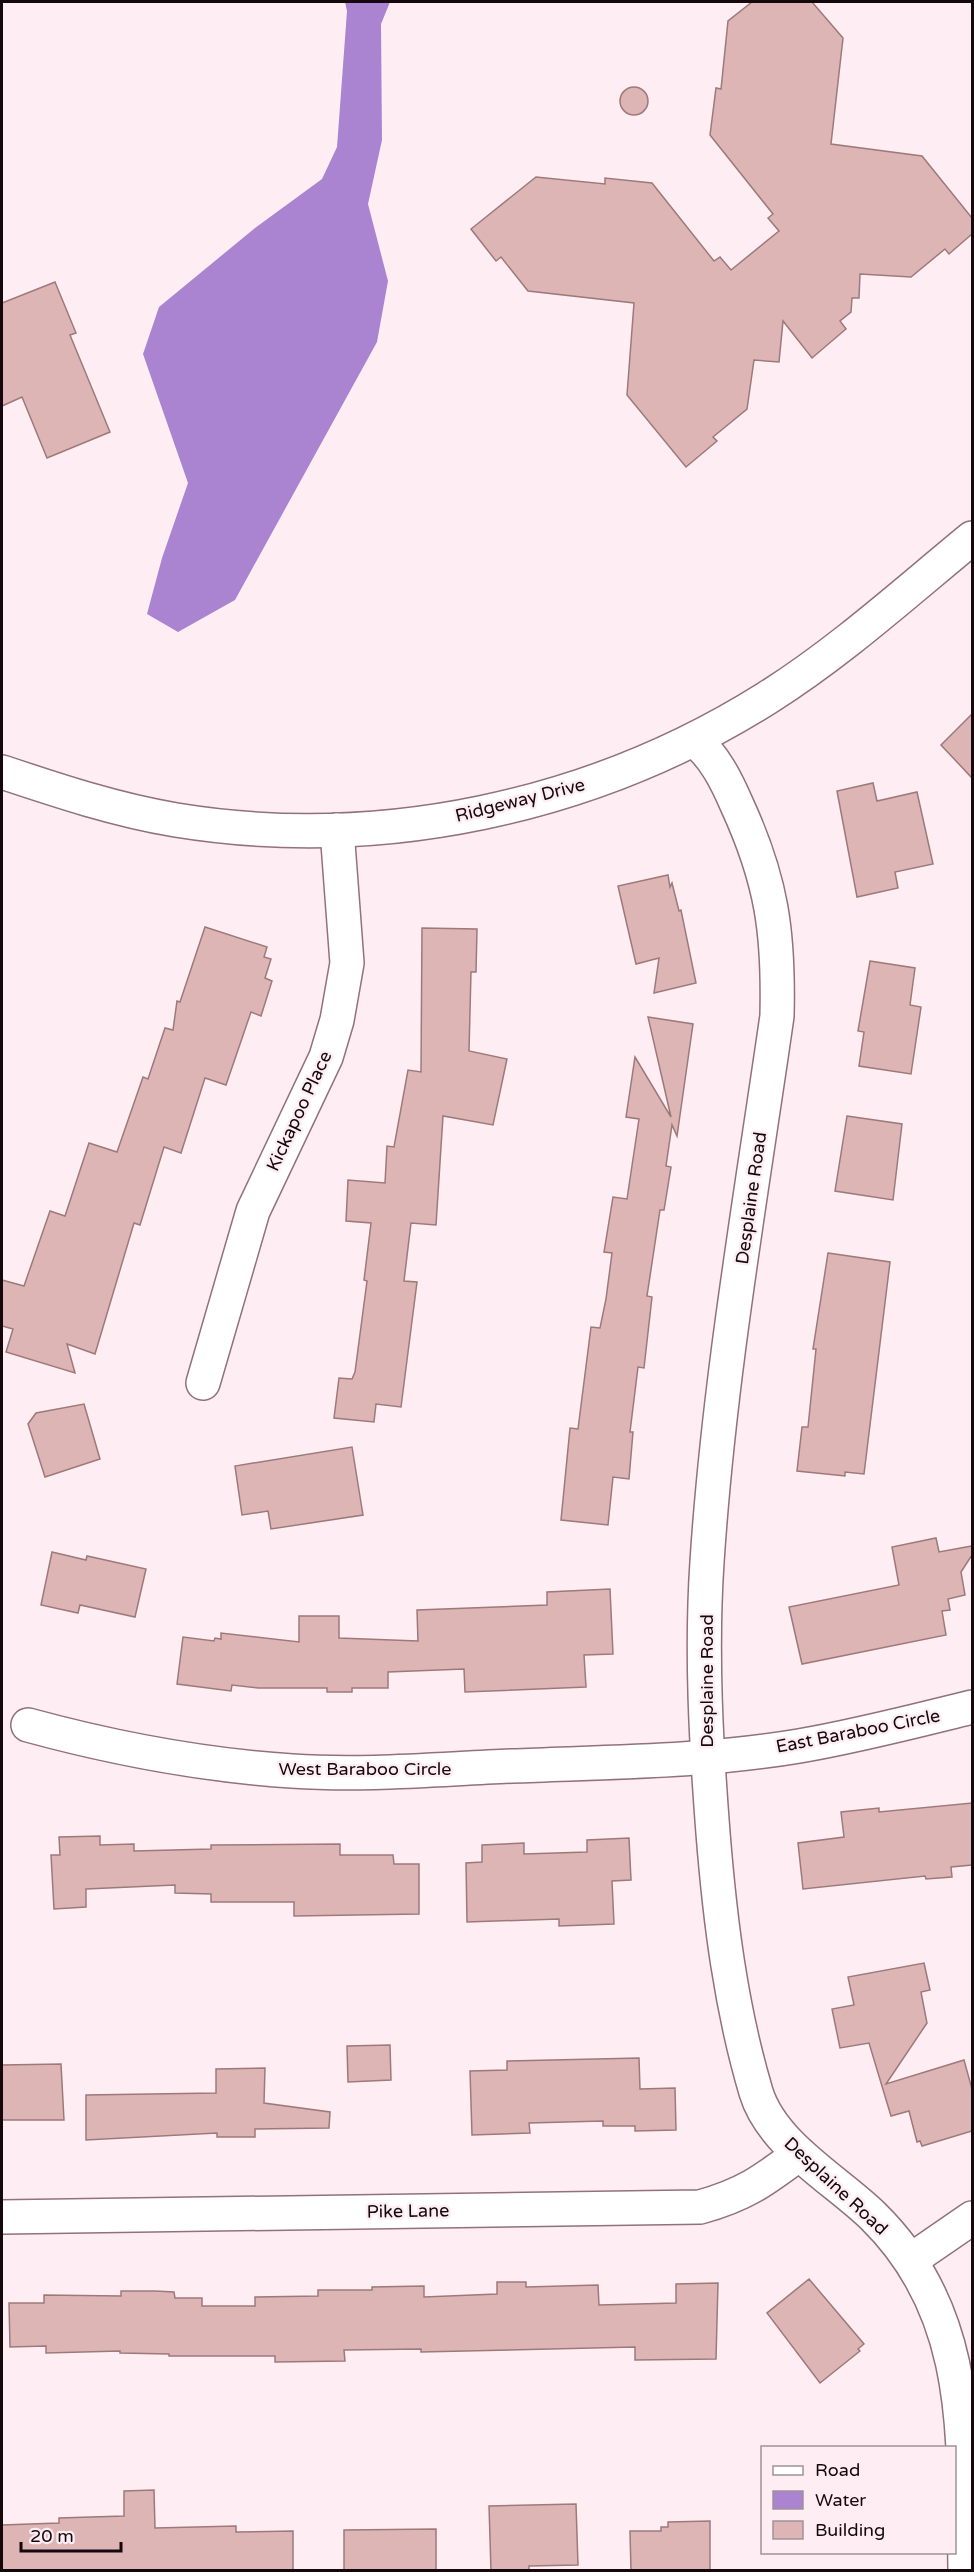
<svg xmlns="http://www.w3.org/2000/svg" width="974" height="2572" font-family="'Varela Round',sans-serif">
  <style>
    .water { fill: #aa84d0 }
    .building { fill: #ddb5b5; stroke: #9e797a; stroke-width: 1.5 }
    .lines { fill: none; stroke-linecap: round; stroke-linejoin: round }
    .minor-casing { stroke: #92707d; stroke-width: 36 }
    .minor { stroke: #fff; stroke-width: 33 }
    .labels { text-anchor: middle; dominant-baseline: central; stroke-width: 5; stroke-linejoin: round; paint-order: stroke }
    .street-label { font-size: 18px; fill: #14080d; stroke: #feeef4 }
  </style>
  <rect width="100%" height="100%" fill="#feeef4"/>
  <!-- water -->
  <path class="water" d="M345,2H390L381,24L382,140L368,204L388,281L377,342L235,600L178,632L147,614L162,558L188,483L143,354L159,307L255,228L322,179L337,147L347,11Z"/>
  <!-- building -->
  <g class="building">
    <path d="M752,2H812L843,38L831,144L922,156L972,218V234L949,254L945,249L911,277L860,274L859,298H852L851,312L840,321L846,329L812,358L783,321L779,362L754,360L747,409L713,437L717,441L686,467L627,395L634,303L528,291L501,257L496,261L471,229L536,177L605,184V178L652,183L714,261L720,257L731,270L779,231L768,218L773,214L710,135L716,88L721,89L728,21Z"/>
    <circle cx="634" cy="101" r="14"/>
    <path d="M55,282L76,333L70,335L110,432L47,458L22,397L2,406V303Z"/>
    <path d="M972,714V778L941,745Z"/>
    <path d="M873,783L877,801L917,792L933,864L895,872L898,888L857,897L837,791Z"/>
    <path d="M668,875L670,887L672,883L679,911L681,910L696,983L654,993L659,958L636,964L618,886Z"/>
    <path d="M205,927L267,947L264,957L271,959L265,978L272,981L261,1016L251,1012L226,1085L205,1078L181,1153L164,1147L140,1225L134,1223L95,1354L67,1344L75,1373L6,1352L13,1329L2,1326V1280L24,1286L50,1211L65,1216L89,1143L117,1152L143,1077L148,1079L165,1028L173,1030L177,1001L180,1002Z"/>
    <path d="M422,928L477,929L476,972H471L469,1051L507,1059L493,1125L443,1116L436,1225L411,1223L404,1281L417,1282L401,1407L376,1404L374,1422L334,1418L339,1378L352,1379L355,1372L367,1281L364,1280L371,1223L346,1221L348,1180L385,1183L387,1146L394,1147L408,1070L421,1072Z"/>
    <path d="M870,961L915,968L910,1005L921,1007L911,1074L859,1066L864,1032L858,1031Z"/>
    <path d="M648,1017L693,1024L677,1136L672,1125L666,1166L671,1167L664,1210H660L647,1296L652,1297L644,1368L638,1367L630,1432H633L629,1479L613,1477L608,1525L561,1520L570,1428L578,1429L591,1327L600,1328L606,1299L612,1253L604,1252L613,1197L627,1199L639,1119L626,1117L635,1057L671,1117Z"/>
    <path d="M847,1116L902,1124L893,1200L835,1191Z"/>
    <path d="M828,1253L890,1262L864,1474L845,1472V1476L797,1471L802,1427H808L816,1349H813Z"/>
    <path d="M84,1404L100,1459L45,1477L28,1424L36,1413Z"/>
    <path d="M352,1447L363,1515L271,1529L268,1511L242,1515L235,1466Z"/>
    <path d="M936,1538L939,1552L972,1546V1555L961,1572L965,1595L948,1599L950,1610L942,1611L946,1635L802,1664L789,1607L899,1585L892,1547Z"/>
    <path d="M52,1552L86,1560L87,1556L146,1569L135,1617L80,1605L78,1613L41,1605Z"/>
    <path d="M610,1589L613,1654L584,1655L586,1687L465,1692L464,1669L388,1672V1688H352V1692H327V1688H258L232,1685L231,1691L177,1684L183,1637L214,1641L215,1638L221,1639V1633L299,1642V1616H339V1638L418,1641L417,1610L547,1605V1592Z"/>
    <path d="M972,1803V1865L951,1867L952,1877L926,1879L925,1876L803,1889L798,1843L844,1837L841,1812L879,1808V1812Z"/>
    <path d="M100,1836V1845L134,1844V1851L211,1849V1845L340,1844V1855H393L394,1864H419V1914L294,1916V1902H211V1894L175,1893V1885L86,1889V1907L54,1909L51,1855H60L59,1837Z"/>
    <path d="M629,1838L631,1880L612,1881L614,1924L559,1926V1919L467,1922L466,1863L482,1862V1845L524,1843V1854L587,1852V1840Z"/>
    <path d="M924,1963L930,1990L921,1992L927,2023L886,2084L964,2060L972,2089V2131L922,2146L920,2141L917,2142L909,2111L891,2116L869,2043L840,2048L832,2009L854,2005L848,1977Z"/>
    <path d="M390,2045L391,2080L348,2082L347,2046Z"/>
    <path d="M639,2058L640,2089L675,2088L676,2130L635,2131V2126H603V2121L529,2123L530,2133L472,2135L470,2071L507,2070V2061Z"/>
    <path d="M61,2064L64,2120H2V2065Z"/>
    <path d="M265,2068L264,2103L330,2112L329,2128L255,2129V2137H217V2133L86,2140V2095L216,2093V2069Z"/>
    <path d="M809,2279L864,2344L858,2349L860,2351L820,2383L767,2313Z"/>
    <path d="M497,2282H526V2287L598,2285L599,2305L676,2303V2284L718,2283L716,2359L635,2360V2347L421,2352V2349L344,2350L345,2361L275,2362V2356H169V2354L120,2353V2351L46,2353V2346L10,2347L9,2303H44V2295L121,2296V2291H155L174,2292L175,2298H202V2306H255V2297L318,2296V2290H372V2287L424,2286V2297L497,2294Z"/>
    <path d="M154,2490L155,2528L236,2526V2532L293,2531V2571H2V2525L59,2523V2518L124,2516V2491Z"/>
    <path d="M576,2504L578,2565L529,2566V2571H491L489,2506Z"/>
    <path d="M710,2521V2571H631L630,2531H661V2527H668V2522Z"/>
    <path d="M436,2529V2571H344V2530Z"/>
  </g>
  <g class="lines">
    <defs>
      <g id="minor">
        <path d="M694,740C714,755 727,782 737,805C772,881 779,933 777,1016C751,1197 719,1379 707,1562C701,1652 706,1743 713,1833C720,1921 731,2008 756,2092C772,2145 836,2180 873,2216C974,2315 963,2441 965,2570"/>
        <path d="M2,772C59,791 116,810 176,820C379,853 592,808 767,698C840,652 905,593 972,538"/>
        <path d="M203,1383L253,1211L326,1057L337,1020L347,963L337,830"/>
        <path d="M28,1725C116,1749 201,1765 292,1771C365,1776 439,1769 512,1766C608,1762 705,1762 799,1746C858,1736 915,1721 972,1707"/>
        <path d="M2,2217L700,2207C744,2195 763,2181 799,2154"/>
        <path d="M911,2260L972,2218"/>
      </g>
    </defs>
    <!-- minor casing -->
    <use href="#minor" class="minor-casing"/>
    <!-- minor -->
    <use href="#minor" class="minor"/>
  </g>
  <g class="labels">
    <!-- street labels -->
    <g class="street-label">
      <text transform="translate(520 800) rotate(-14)">Ridgeway Drive</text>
      <text transform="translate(299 1111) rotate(-65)">Kickapoo Place</text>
      <text transform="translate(751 1198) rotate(-82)">Desplaine Road</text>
      <text transform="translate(707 1681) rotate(-90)">Desplaine Road</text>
      <text transform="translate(858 1731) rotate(-11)">East Baraboo Circle</text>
      <text x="365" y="1769">West Baraboo Circle</text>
      <text transform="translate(836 2186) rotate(43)">Desplaine Road</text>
      <text transform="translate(408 2211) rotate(-1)">Pike Lane</text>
    </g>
  </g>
  <!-- border -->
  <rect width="974" height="2572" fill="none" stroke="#14080d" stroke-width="6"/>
  <!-- legend -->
  <rect x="761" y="2446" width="195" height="108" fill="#feeef4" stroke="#a09298" stroke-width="1.5"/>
  <rect x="773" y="2466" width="30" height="9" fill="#ffffff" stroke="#a09298" stroke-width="1.5"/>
  <text x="815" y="2476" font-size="18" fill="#14080d">Road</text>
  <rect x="773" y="2491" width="30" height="18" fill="#aa84d0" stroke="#a09298" stroke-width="1.5"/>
  <text x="815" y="2506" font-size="18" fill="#14080d">Water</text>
  <rect x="773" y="2521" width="30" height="18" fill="#ddb5b5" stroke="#a09298" stroke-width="1.5"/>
  <text x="815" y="2536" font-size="18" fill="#14080d">Building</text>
  <!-- scale -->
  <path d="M21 2542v9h100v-9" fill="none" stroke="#14080d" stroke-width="3"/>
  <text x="30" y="2542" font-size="18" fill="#14080d" stroke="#feeef4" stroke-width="4.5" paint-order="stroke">20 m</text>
</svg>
